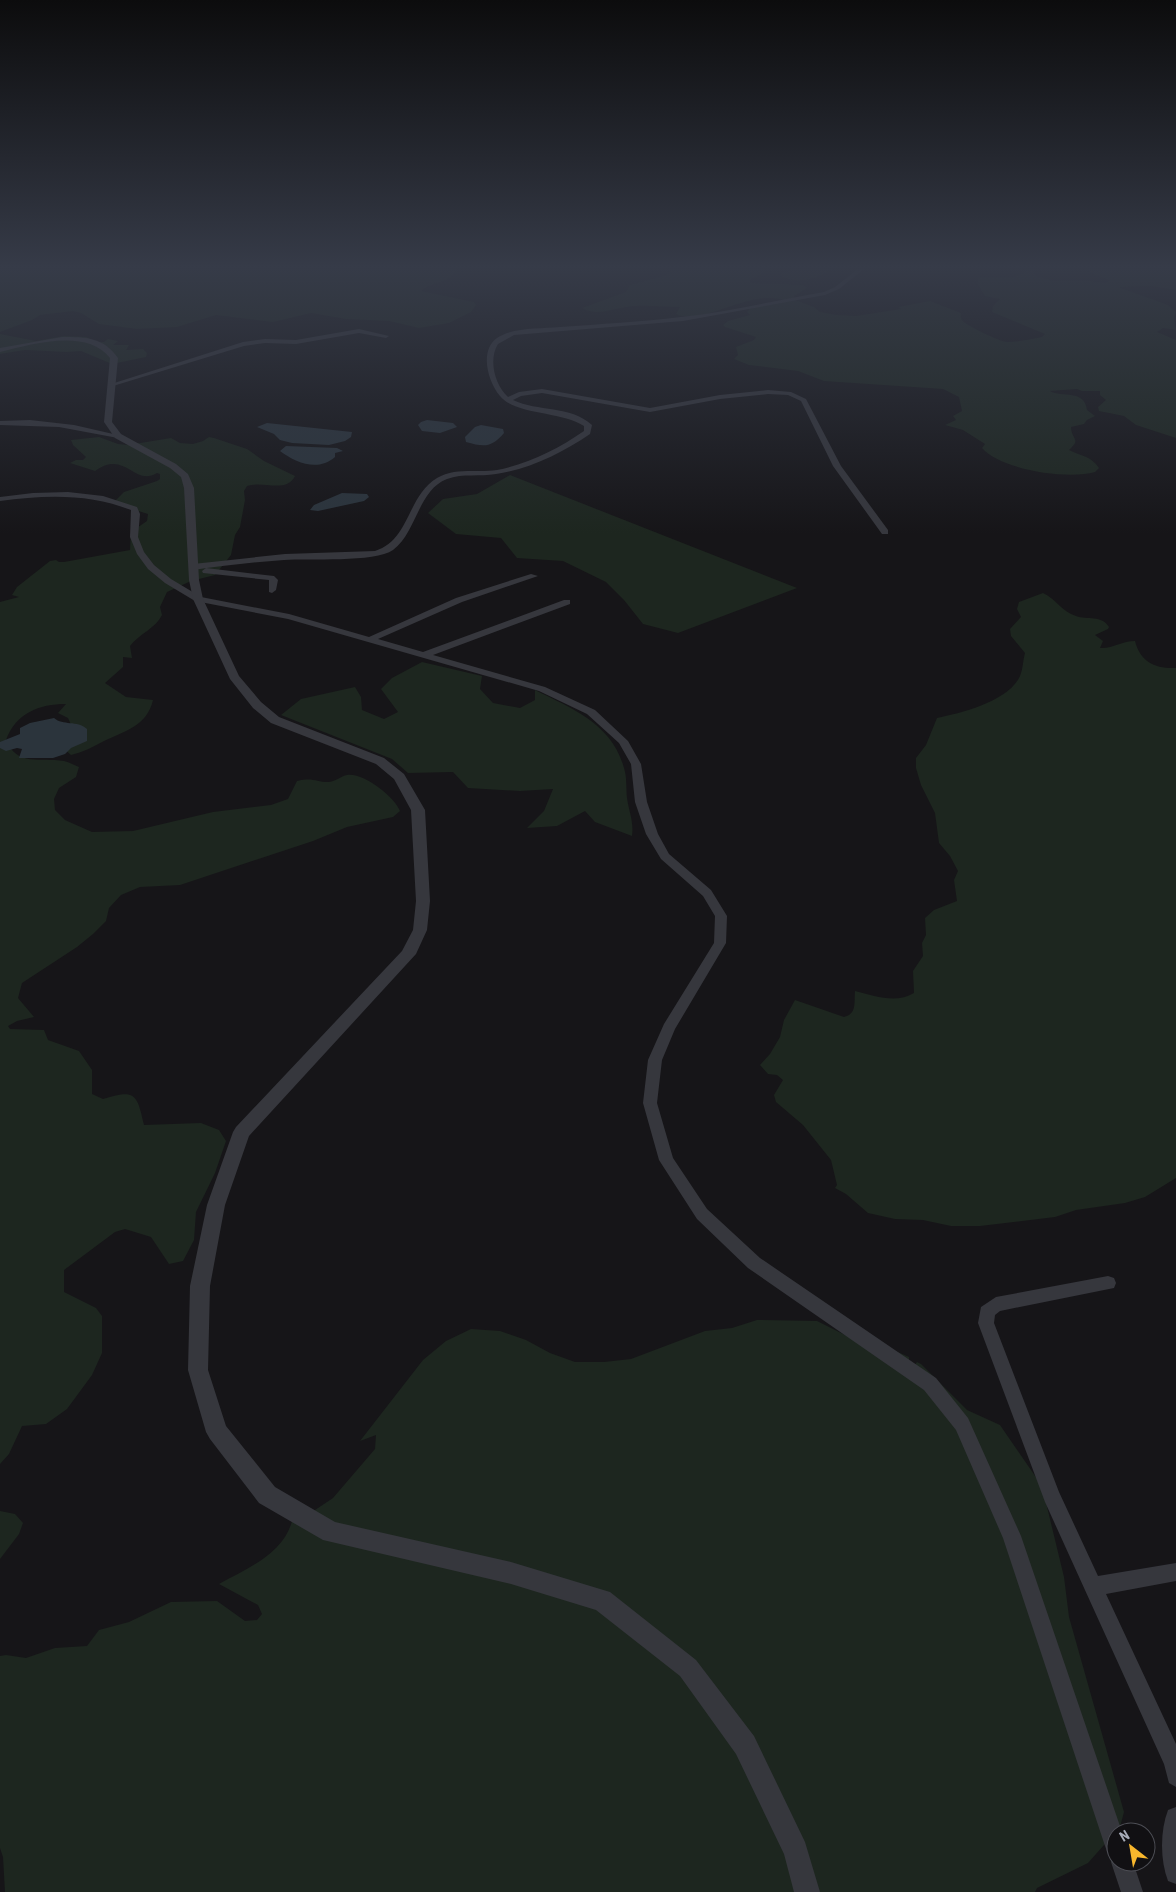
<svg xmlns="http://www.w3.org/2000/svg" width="1176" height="1892" font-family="'Roboto Condensed',sans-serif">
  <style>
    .green { fill: #1d261f }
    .water { fill: #2b343c }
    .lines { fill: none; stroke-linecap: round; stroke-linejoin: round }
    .minor { fill: #36373d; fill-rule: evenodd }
    .tertiary { fill: #36373d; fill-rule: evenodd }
  </style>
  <rect width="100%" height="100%" fill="#161518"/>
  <!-- green -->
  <g class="green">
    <path d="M0,269H457C448,285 432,281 421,291L474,302L476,305L471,312L449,323L419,328L389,321L346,319L311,313L273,322L216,315L177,327L137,329L99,324L81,313L73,311L40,315L32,320L0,332Z"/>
    <path d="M672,269H762L763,273L750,280L751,283L803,285L807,288L794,296L795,300L814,307L820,312L837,315L856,316L901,309L898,307L930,301L961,313C961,316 960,317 962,320C965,325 1001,342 1007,342C1018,342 1031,339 1042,337L1045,334L992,312L993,306L1000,299L985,296L978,285V278C992,275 1019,283 1026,269H1036L1033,270L1036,276L1054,281L1083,280L1105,283L1109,280L1091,273L1087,269H1176V290L1151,286L1118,287L1168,305L1176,312L1174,318L1176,330L1163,328L1157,332L1176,340V438L1136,425L1124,416L1099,411L1098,407L1106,400L1100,395V391H1082L1077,389L1050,391C1062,398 1085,389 1087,410L1095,416L1087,420L1084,424L1071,427C1071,439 1082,439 1069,450C1081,456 1091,456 1099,468L1095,472C1068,480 1001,470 982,448L985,444L963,430L945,425L956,420L953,416L962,411L959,397L943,389L824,381L798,371L749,365L734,359L738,355L736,347L754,340L756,337L725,327L723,325L728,321L750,315L747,312L750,308L783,300C748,289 701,327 676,314L680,307C665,307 650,305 636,306C618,306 598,318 582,308L626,292L630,285L667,275Z"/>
    <path d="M792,269H833C819,278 799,285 781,276L782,273Z"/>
    <path d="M0,334L36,341L64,336L86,337L96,342H104L108,339L118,341L113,345H129L126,350L143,349L147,353L146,357L112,364L81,351L66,352L25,350L0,354Z"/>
    <path d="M99,437L118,444L128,445L171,438L180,443L193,444L203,441L209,437L214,438L247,449L264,461L295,476C286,494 262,480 247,486L244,491L245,500L240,527L235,535L231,555L215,575L191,581L167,592L160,607L162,615C156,628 139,634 130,646L132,658L123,657V667L105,683L126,697L153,700C147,726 125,731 104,741C93,747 83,752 71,755L62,747L72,727L68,718L58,713L66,704C39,704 16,713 6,740C17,767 40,757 64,761C69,762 74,765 79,767L76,777L59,788L54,799L55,810L65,820L92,832L133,831L213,812L271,805L288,799L297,781C313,777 316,782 328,782C335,782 341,776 347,775C363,772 395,797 400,811L393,817L347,827L313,841L180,885L140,887L121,895L109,908L106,921L93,934L77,947L22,983L18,998L34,1017L17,1021L8,1026L10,1029L44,1030L48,1040L79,1051L92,1070V1094L103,1099C135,1089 137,1093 144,1125L201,1123L219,1130L226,1141L215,1173L196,1212L194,1240L183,1261L169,1264L151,1237L125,1229L115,1232L64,1270V1292L96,1308L102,1316V1353L92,1375L67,1409L46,1424L22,1426L9,1454L0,1464V602L19,597L12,595L17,587L50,561L56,560L59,562H64L130,550L131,532L147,521L148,514L113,503L124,492L157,481L160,479V474L157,473C133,487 126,449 95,471L70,463L76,460H83L86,457L73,445L71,440Z"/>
    <path d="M510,475L797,588L678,633L643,624L624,600L606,582L563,561L517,558L501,538L456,534L428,513L443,499L477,494Z"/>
    <path d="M1043,593C1056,599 1062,612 1076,616C1087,620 1102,615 1109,627L1108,629L1095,635L1103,641L1100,648C1112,649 1122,641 1135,641C1140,662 1156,669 1176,668V1178L1145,1197L1125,1203L1076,1210L1055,1217L980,1226H951L923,1220L895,1219L868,1213L846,1194L835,1188L837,1185L831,1160L803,1125L776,1102L774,1095L783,1080L777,1075L768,1074L760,1065L770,1054L780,1037L784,1020L795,1000L844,1017C857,1014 854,1003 855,991C875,996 896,1004 914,993L913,971L923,956L922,943L926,935L925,918L934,910L957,901L954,880L958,871L950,856L939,843L935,813L921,785L916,768V758L926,745L937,718C962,713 1009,701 1020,676C1023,669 1023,660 1025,653L1011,636L1010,629L1021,617L1017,609L1019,602Z"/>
    <path d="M422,662L482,676L480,689L493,703L520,708L535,700V690C573,709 612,724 624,768C627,777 626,788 627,798C629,812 634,822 632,836L595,822L585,811L557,826L527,828L544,811L553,789L520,791L468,788L453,772L408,773L392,759L281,715L301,699L355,687L361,697L362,710L384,719L398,712L381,689L392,678Z"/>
    <path d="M757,1320L817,1321L845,1335L875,1342L909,1357V1367L912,1369L917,1362L921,1364L967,1410L1000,1425L1042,1486L1064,1577L1069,1617L1124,1812L1120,1827L1088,1863L1037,1888L1035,1892H5L3,1857L0,1848V1656L6,1655L26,1658L55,1648L87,1646L99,1630L129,1622L171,1602L217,1601L245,1621L257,1620L262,1614L258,1605L219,1584C248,1568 286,1553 293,1517L315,1510L333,1498L375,1449L376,1435L360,1441L423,1360L446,1341L471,1329L500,1331L526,1340L550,1353L575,1362H604L631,1359L705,1331L732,1328Z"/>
    <path d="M0,1511L15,1514L23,1523L19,1534L0,1559Z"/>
  </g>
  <!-- water -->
  <g class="water">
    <path d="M427,420L453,423L457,427L440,433L422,431L418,425L421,422Z"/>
    <path d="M267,423L352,432L351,437L345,441L329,445L292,443L280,440L274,434L257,427Z"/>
    <path d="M481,425L503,429L504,433C491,448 484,447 466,442L465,437L475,427Z"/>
    <path d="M286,446L337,448L343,451L335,453V457C318,472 296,463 280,451Z"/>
    <path d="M342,493L367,494L369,497L364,501L318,511L310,510L314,505Z"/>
    <path d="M54,718C63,726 77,720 87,729V741L71,748L65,754L53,758H19L22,749L17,748L6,751L0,748V742L20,734V728L30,723Z"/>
  </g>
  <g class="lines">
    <!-- minor -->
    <g class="minor">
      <path d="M858,269H864L839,289L825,295L683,321L514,335L498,344C488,360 495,385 508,397L519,392L542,389L650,408L720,395L768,390L791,392L806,399L841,466L888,530V534H882L833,466L801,401L788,395L768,394L720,399L650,412L542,393L521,396L513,400C538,412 570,405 592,425L590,434C562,453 530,469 496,474C480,477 463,473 447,479C418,490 417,532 393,550C375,563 308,558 284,560C254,562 223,566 193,570L189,567L193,564L285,554L375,551C410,540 407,496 437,478C455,467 478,473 497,470C528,464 558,449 584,431V426C561,411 515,415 500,396C488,382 479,351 497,338C513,327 541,329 560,327C600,324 641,322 681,317C729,312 777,300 824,292L835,287Z"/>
      <path d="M359,329L389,336L386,338L359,333L296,344L265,343L244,346L113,386L108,385L243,342L265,339L296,340Z"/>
      <path d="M30,420L74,425L122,436L118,438L59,427L0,425V421Z"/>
      <path d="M68,492L103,496L137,507L140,514L138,537L144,552L154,565L171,579L201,597L289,614L369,637L456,598L531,574L538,576L462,602L378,639L423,652L564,600H570V604L433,655L545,687L595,710L628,741L641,764L647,802L658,834L669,854L711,890L727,916L726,943L675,1029L662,1060L657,1103L673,1158L707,1209L760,1258L936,1378L968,1418L1021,1536L1122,1832H1116V1862H1133L1143,1892H1121L1111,1862L1114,1856L1108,1854L1105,1846L1003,1538L956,1430L924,1390L748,1268L697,1219L659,1160L643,1103L648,1060L664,1024L714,943L715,916L703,896L661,859L646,834L635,802L631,764L619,743L587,714L539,691L288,619L195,601L165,583L148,569L137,554L130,537L131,510C88,493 44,495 0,501V497L33,493Z"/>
      <path d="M206,568L274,576L278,580L276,590L272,593L269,592V580L203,573L202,571Z"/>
      <path d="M1108,1276L1114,1278L1116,1283L1114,1288L1000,1311L995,1315L994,1323L1059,1492L1098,1576L1176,1563V1581L1106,1594L1176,1744V1787L1169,1783L1164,1764L1045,1502L978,1323L981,1307L996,1297Z"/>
      <path d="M1176,1807V1884L1168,1881C1160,1860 1160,1831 1168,1810Z"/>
    </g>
    <!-- tertiary -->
    <path class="tertiary" d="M62,337C86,337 103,337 118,358L112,422L121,434L176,464L188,474L194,488L199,580L203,599L239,676L261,702L279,717L384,758L404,774L425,810L430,901L427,930L416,954L249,1136L225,1205L210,1286L208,1370L226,1426L275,1487L335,1522L511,1562L610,1592L696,1660L754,1736L805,1842L820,1892H794L784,1854L736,1754L680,1676L596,1610L511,1584L323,1540L259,1503L210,1439L206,1432L188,1370L190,1286L207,1205L233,1132L236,1127L402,951L413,930L416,901L411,810L394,779L376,764L271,723L253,708L230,679L193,599L189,580L184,488L181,477L170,468L115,438L104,422L110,358C87,328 32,344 0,352V348Z"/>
  </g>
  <!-- sky -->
  <linearGradient id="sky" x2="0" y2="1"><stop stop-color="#0c0c0d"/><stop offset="0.5" stop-color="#363b48"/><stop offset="1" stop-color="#363b48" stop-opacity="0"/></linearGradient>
  <rect width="1176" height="534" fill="url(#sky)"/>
  <!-- north arrow -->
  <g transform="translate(1131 1847) rotate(329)"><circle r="24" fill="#111013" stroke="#4d4e55"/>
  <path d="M0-4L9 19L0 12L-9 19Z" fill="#f8b72d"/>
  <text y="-8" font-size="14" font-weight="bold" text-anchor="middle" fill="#a7acb8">N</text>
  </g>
</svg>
